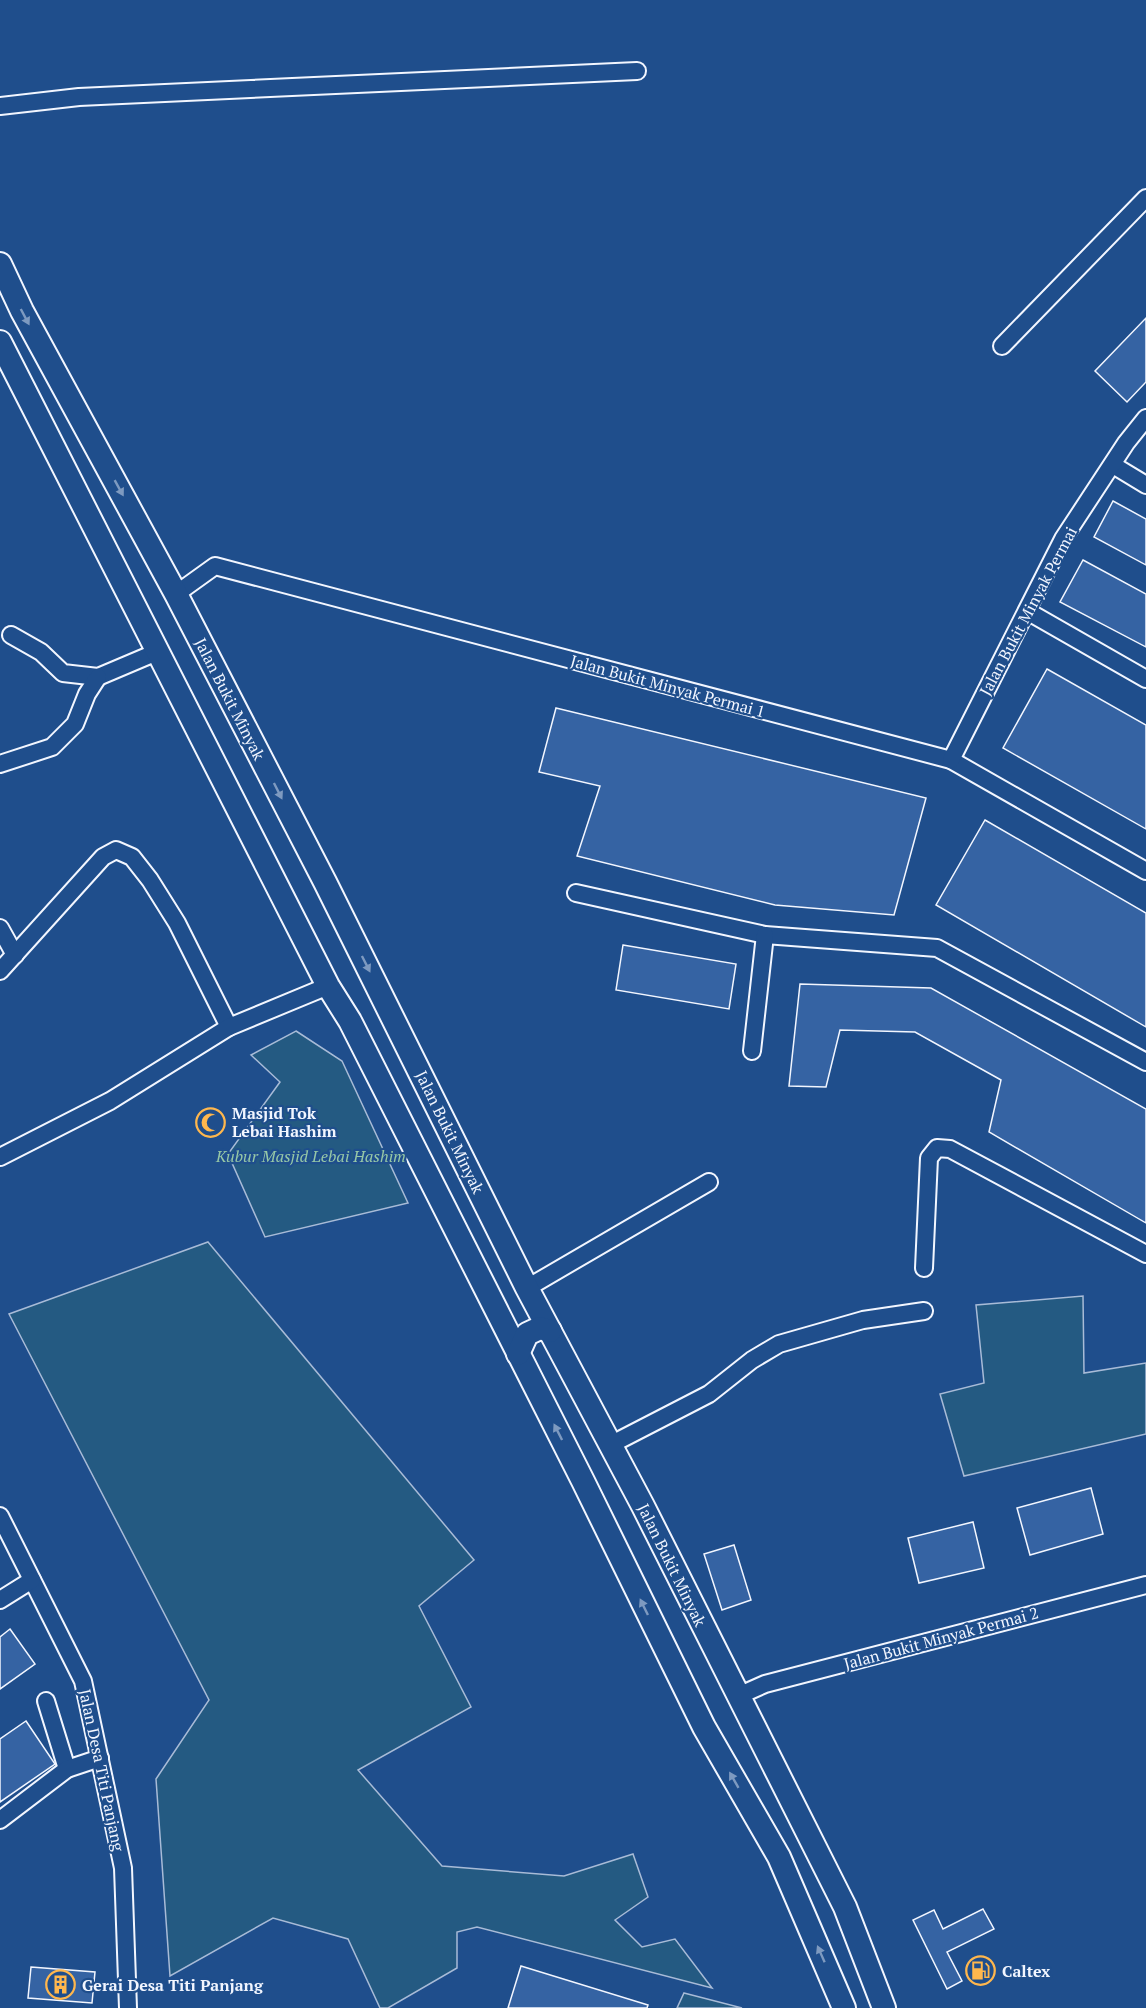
<svg xmlns="http://www.w3.org/2000/svg" width="1146" height="2008" font-family="'PT Serif',serif">
  <style>
    .green { fill: #245a82; stroke: #a8bbd7; stroke-width: 1.5 }
    .building { fill: #3563a3; stroke: #f2f6ff; stroke-width: 1.5 }
    .lines { fill: none; stroke-linecap: round; stroke-linejoin: round }
    .minor-casing { stroke: #f2f6ff; stroke-width: 20 }
    .secondary-casing { stroke: #f2f6ff; stroke-width: 26 }
    .minor { stroke: #1f4e8c; stroke-width: 16 }
    .secondary { stroke: #1f4e8c; stroke-width: 22 }
    .oneway { fill: #7e9ac0 }
    .labels { text-anchor: middle; dominant-baseline: central; stroke-width: 4.5; stroke-linejoin: round; paint-order: stroke }
    .street-label { font-size: 16px; fill: #f2f6ff; stroke: #1f4e8c }
    .poi-label { font-size: 16px; font-weight: bold; fill: #f2f6ff; stroke: #1f4e8c; text-anchor: start }
    .park-label { font-size: 16px; font-style: italic; fill: #97c8a6; stroke: #1f4e8c }
  </style>
  <rect width="100%" height="100%" fill="#1f4e8c"/>
  <!-- green -->
  <g class="green">
    <path d="M296,1031L342,1061L408,1203L265,1237L228,1154L280,1082L251,1055Z"/>
    <path d="M208,1242L474,1560L419,1606L471,1707L358,1770L442,1866L564,1876L633,1854L648,1897L615,1920L642,1947L675,1939L712,1988L477,1927L457,1932V1968L388,2008H380L348,1939L273,1918L170,1976L156,1779L209,1700L9,1314Z"/>
    <path d="M1083,1296L1084,1373L1146,1363V1434L964,1476L940,1394L984,1383L976,1305Z"/>
    <path d="M684,1993L742,2008H677Z"/>
  </g>
  <!-- building -->
  <g class="building">
    <path d="M1146,318V382L1127,402L1095,371Z"/>
    <path d="M1113,501L1146,519V565L1094,537Z"/>
    <path d="M1083,560L1146,594V647L1060,602Z"/>
    <path d="M1047,669L1146,725V829L1003,748Z"/>
    <path d="M556,708L926,798L894,915L775,905L577,856L600,786L539,772Z"/>
    <path d="M985,820L1146,913V1027L936,905Z"/>
    <path d="M623,945L736,964L729,1009L616,990Z"/>
    <path d="M800,984L931,988L1146,1109V1223L989,1132L1001,1080L915,1032L840,1030L826,1087L789,1086Z"/>
    <path d="M1091,1488L1103,1534L1030,1555L1017,1508Z"/>
    <path d="M973,1522L984,1568L919,1583L908,1538Z"/>
    <path d="M734,1545L751,1600L722,1610L704,1554Z"/>
    <path d="M10,1629L35,1664L0,1689V1637Z"/>
    <path d="M26,1721L55,1764L0,1802V1739Z"/>
    <path d="M983,1909L994,1929L947,1952L962,1981L947,1989L913,1920L934,1910L943,1929Z"/>
    <path d="M521,1966L648,2005L647,2008H508Z"/>
    <path d="M31,1967L95,1972L92,2003L28,1998Z"/>
  </g>
  <g class="lines">
    <defs>
      <g id="minor">
        <path d="M0,106L79,97L637,71"/>
        <path d="M1002,346L1146,198"/>
        <path d="M1113,465L1146,485"/>
        <path d="M176,594L215,566L951,760L1146,871"/>
        <path d="M1027,611L1146,679"/>
        <path d="M11,635L41,652L63,673L98,677L157,652"/>
        <path d="M951,760L1063,539L1126,443L1146,418"/>
        <path d="M0,764L52,747L75,724L87,694L98,677"/>
        <path d="M576,893L765,935L937,948L1146,1062"/>
        <path d="M0,928L15,955"/>
        <path d="M0,971L103,857L116,850L132,857L150,880L177,923L229,1027"/>
        <path d="M752,1051L765,935"/>
        <path d="M0,1157L110,1101L229,1027L328,986"/>
        <path d="M924,1268L929,1158L937,1148L950,1149L1146,1254"/>
        <path d="M527,1288L709,1182"/>
        <path d="M610,1445L709,1394L752,1360L779,1344L863,1320L924,1311"/>
        <path d="M0,1516L83,1681L123,1868L128,2008"/>
        <path d="M0,1600L32,1580"/>
        <path d="M738,1696L765,1684L1146,1585"/>
        <path d="M46,1701L67,1769"/>
        <path d="M0,1820L67,1769L100,1758"/>
      </g>
      <g id="secondary">
        <path d="M0,264L22,311L176,594L325,882L527,1288L643,1506L845,1907L884,2008"/>
        <path d="M0,342L328,986L350,1021L583,1481L704,1727L779,1857L844,2008"/>
        <path d="M518,1354L527,1334L540,1328L550,1331"/>
      </g>
    </defs>
    <!-- minor casing -->
    <use href="#minor" class="minor-casing"/>
    <!-- secondary casing -->
    <use href="#secondary" class="secondary-casing"/>
    <!-- minor -->
    <use href="#minor" class="minor"/>
    <!-- secondary -->
    <use href="#secondary" class="secondary"/>
  </g>
  <!-- one-way arrows -->
  <defs><path id="oneway-solid" d="M-6-.8H1V-3.2L6.5 0L1 3.2V.8H-6Z" transform="scale(1.5)"/></defs>
  <g class="oneway">
    <use href="#oneway-solid" transform="translate(25 317) rotate(62)"/>
    <use href="#oneway-solid" transform="translate(119 488) rotate(61)"/>
    <use href="#oneway-solid" transform="translate(278 791) rotate(63)"/>
    <use href="#oneway-solid" transform="translate(366 964) rotate(63)"/>
    <use href="#oneway-solid" transform="translate(558 1432) rotate(-117)"/>
    <use href="#oneway-solid" transform="translate(644 1607) rotate(-116)"/>
    <use href="#oneway-solid" transform="translate(734 1780) rotate(-120)"/>
    <use href="#oneway-solid" transform="translate(821 1954) rotate(-114)"/>
  </g>
  <!-- icons -->
  <defs>
    <symbol id="mosque-ring" viewBox="-11 -11 22 22"><circle r="9.5" fill="#1f4e8c" stroke="#ffb74d" stroke-width="1.5"/><path d="M3.5-4.9A6 6 0 1 0 3.5 4.9A5 5 0 1 1 3.5-4.9Z" fill="#ffb74d"/></symbol>
    <symbol id="fuel-ring" viewBox="-11 -11 22 22"><circle r="9.5" fill="#1f4e8c" stroke="#ffb74d" stroke-width="1.5"/><path d="M-5.5-6h7V0h2V4h1.3V-2.5L3-4.5l.8-.8L6-3V5H2.5V1h-1V6h-7ZM-4.2-4.7v3.2H.2V-4.7Z" fill="#ffb74d"/></symbol>
    <symbol id="building-ring" viewBox="-11 -11 22 22"><circle r="9.5" fill="#1f4e8c" stroke="#ffb74d" stroke-width="1.5"/><path d="M-4-6H4V6H1V3H-1V6H-4ZM-2.5-4.3h1.7v1.8h-1.7ZM.8-4.3h1.7v1.8H.8ZM-2.5-1h1.7V.8h-1.7ZM.8-1h1.7V.8H.8Z" fill="#ffb74d"/></symbol>
  </defs>
  <g fill-rule="evenodd">
    <use href="#mosque-ring" x="194" y="1106" width="33" height="33"/>
    <use href="#fuel-ring" x="964" y="1954" width="33" height="33"/>
    <use href="#building-ring" x="44" y="1968" width="33" height="33"/>
  </g>
  <g class="labels">
    <!-- street labels -->
    <g class="street-label">
      <text transform="translate(1028 611) rotate(-62)">Jalan Bukit Minyak Permai</text>
      <text transform="translate(668 686) rotate(15)">Jalan Bukit Minyak Permai 1</text>
      <text transform="translate(230 699) rotate(63)">Jalan Bukit Minyak</text>
      <text transform="translate(450 1132) rotate(64)">Jalan Bukit Minyak</text>
      <text transform="translate(672 1565) rotate(64)">Jalan Bukit Minyak</text>
      <text transform="translate(941 1638) rotate(-15)">Jalan Bukit Minyak Permai 2</text>
      <text transform="translate(102 1770) rotate(78)">Jalan Desa Titi Panjang</text>
    </g>
    <!-- poi labels -->
    <g class="poi-label">
      <text x="232" y="1113">Masjid Tok<tspan x="232" dy="18">Lebai Hashim</tspan></text>
      <text x="1002" y="1971">Caltex</text>
      <text x="82" y="1985">Gerai Desa Titi Panjang</text>
    </g>
    <!-- park labels -->
    <g class="park-label">
      <text x="311" y="1156">Kubur Masjid Lebai Hashim</text>
    </g>
  </g>
</svg>
